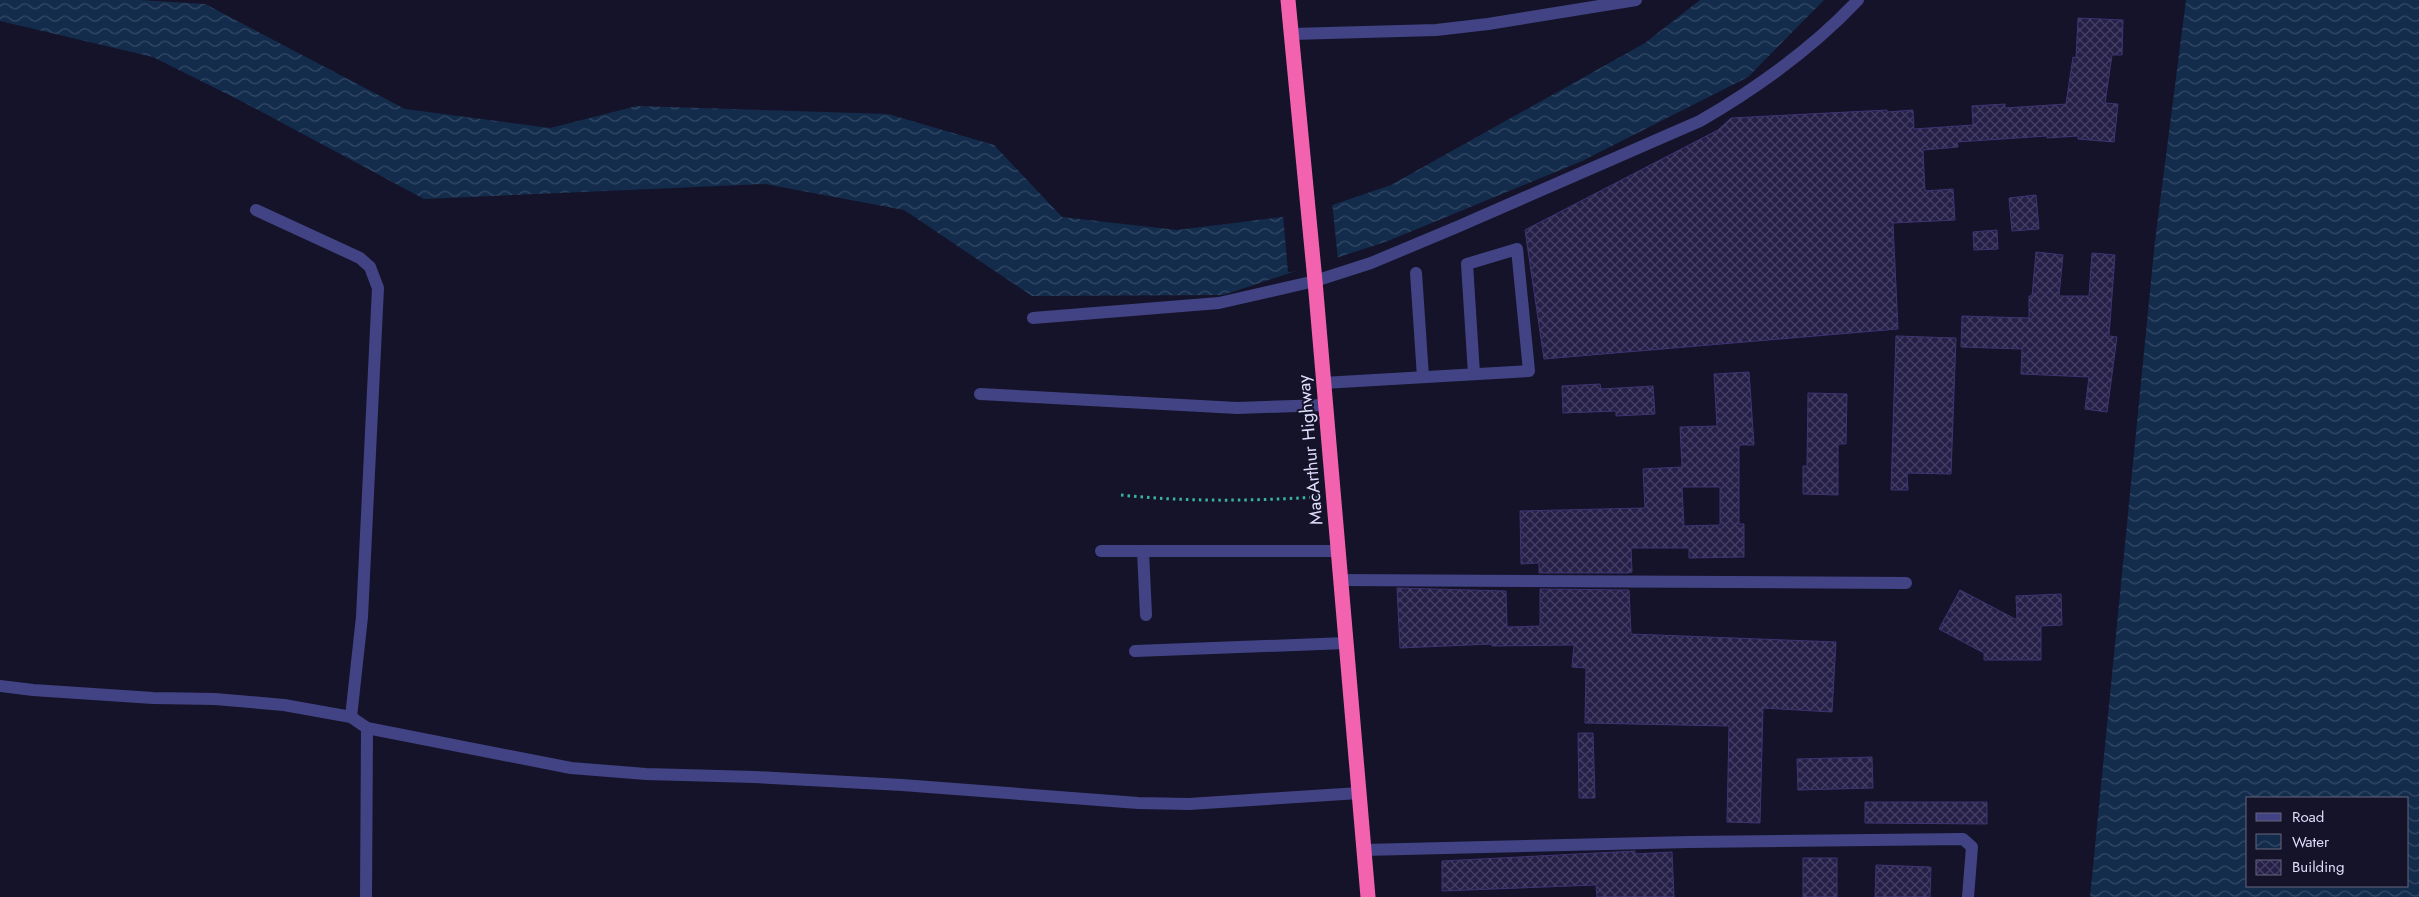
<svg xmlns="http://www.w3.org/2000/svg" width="2419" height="897" font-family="Jost,sans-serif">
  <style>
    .water { fill: url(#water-waves); fill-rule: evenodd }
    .pier { fill: #151329 }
    .building { fill: url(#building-cross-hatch); stroke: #3d3473; fill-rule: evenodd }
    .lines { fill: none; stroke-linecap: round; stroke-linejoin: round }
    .path { stroke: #3ab3a6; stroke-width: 3; stroke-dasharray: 2.5 4; stroke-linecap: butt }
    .minor { stroke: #424384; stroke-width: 12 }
    .highway { stroke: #f362af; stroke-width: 15 }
    .labels { text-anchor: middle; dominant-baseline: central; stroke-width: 4; stroke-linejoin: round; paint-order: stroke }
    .street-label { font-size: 18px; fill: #dfddfc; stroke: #151329 }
  </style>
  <defs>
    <pattern id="water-waves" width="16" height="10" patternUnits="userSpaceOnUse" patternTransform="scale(1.25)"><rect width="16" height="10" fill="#132c4c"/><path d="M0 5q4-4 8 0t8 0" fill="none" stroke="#354a67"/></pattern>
    <pattern id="building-cross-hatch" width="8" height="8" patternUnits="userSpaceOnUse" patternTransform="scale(1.25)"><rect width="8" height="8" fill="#262049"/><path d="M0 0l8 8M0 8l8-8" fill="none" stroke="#454064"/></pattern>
  </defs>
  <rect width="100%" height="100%" fill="#151329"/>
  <!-- water -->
  <g class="water">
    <path d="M0,0H140L205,4L405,109L550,128L637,106L888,114L994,145L1062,217L1177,230L1306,214L1391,185L1645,43L1700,0H1824L1748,77L1582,161L1388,241L1223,295L1032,296L904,210L765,184L424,199L245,103L153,57L0,21Z"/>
    <path d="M2186,0H2419V897H2090L2155,241ZM2408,798V886H2248V798Z"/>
  </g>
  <!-- pier -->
  <path class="pier" d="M1332,202L1338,260L1304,271L1288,272L1283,214L1305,211Z"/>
  <!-- building -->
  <g class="building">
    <path d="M2078,18L2123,20L2122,55H2112L2105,103L2118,104L2114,142L2078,139V136L2047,138V136L1957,142L1958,147L1923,150L1925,191L1953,189L1955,220L1893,223L1898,329L1544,359L1525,230L1718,130L1731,118L1887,110V112L1913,110L1914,129L1973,125L1972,106L2005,104V108L2066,104L2073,57L2076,58Z"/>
    <path d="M2036,195L2039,229L2012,231L2009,198Z"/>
    <path d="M1997,230L1998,249L1974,250L1973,232Z"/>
    <path d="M2036,252L2063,255L2059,296H2089L2092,253L2115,255L2109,336L2117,337L2107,412L2085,409L2089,377L2021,374L2022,349L1961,347L1962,316L2029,318V296H2032Z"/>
    <path d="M1896,336L1956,338L1951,474L1907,473L1908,490H1891Z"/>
    <path d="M1749,372L1754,445H1739V524H1744V557L1689,558V548H1631L1632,572L1628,573H1539V563L1521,564L1520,511L1645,508L1643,469L1682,467L1680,427L1717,426L1714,374ZM1682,487H1720V525L1684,526Z"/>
    <path d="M1600,384L1601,389L1653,386L1655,414L1616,416V411L1563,413L1562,386Z"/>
    <path d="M1808,393L1847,394L1846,444H1838V495L1803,494V466H1807Z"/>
    <path d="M1397,588L1506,591L1507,627L1540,626V589L1629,590L1631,634L1836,642L1832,712L1763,708L1760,823L1727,822L1729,726L1585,723L1586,668L1572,667L1574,645L1492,646V644L1400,648Z"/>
    <path d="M1960,590L2017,620L2016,596L2061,594L2062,625L2041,626V660H1984V653L1939,629Z"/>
    <path d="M1578,733H1593L1595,798H1579Z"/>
    <path d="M1872,757L1873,788L1798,790L1797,759Z"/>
    <path d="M1865,802H1987V824L1865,823Z"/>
    <path d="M1635,851V854L1672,852L1674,897H1597L1596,885L1442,891V861Z"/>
    <rect x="1803" y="858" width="34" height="39"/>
    <path d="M1876,865L1931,867L1930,897H1875Z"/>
  </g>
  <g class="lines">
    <!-- path -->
    <path class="path" d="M1121,495C1187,502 1251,501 1317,497"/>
    <!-- minor -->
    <g class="minor">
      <path d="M1292,34L1436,30L1488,24L1636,0"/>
      <path d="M256,210L360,258L370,267L378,288L362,617L351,717"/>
      <path d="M1416,273L1423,377"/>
      <path d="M1033,318L1219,303L1315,281L1371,263L1457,227L1700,121C1757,88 1812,49 1858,0"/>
      <path d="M1323,383L1529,371L1517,249L1467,264L1474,374"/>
      <path d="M980,394L1237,408L1325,405"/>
      <path d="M1101,551H1337"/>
      <path d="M1143,551L1146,615"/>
      <path d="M1340,580L1906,583"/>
      <path d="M1135,651L1346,643"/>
      <path d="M0,686L33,690L153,698L215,699L284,705L351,717L367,728L571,768L646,774L755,777L902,785L1138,803L1189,804L1359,793"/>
      <path d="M1364,850L1689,842L1963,839L1972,847L1968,897"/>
      <path d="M366,897L367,728"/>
    </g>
    <!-- highway -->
    <path class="highway" d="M1288,0L1315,281L1368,897"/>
  </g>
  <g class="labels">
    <!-- street labels -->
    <g class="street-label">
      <text transform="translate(1310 450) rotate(-95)">MacArthur Highway</text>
    </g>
  </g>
  <!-- legend -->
  <rect x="2246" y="797" width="162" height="90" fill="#151329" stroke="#66647d"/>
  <rect x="2256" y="813" width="25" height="8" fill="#424384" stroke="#66647d"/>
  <text x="2292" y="822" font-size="15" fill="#dfddfc">Road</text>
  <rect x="2256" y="834" width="25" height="15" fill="url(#water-waves)" stroke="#66647d"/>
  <text x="2292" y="847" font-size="15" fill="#dfddfc">Water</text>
  <rect x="2256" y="860" width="25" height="15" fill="url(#building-cross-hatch)" stroke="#66647d"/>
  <text x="2292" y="872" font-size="15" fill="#dfddfc">Building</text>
</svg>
